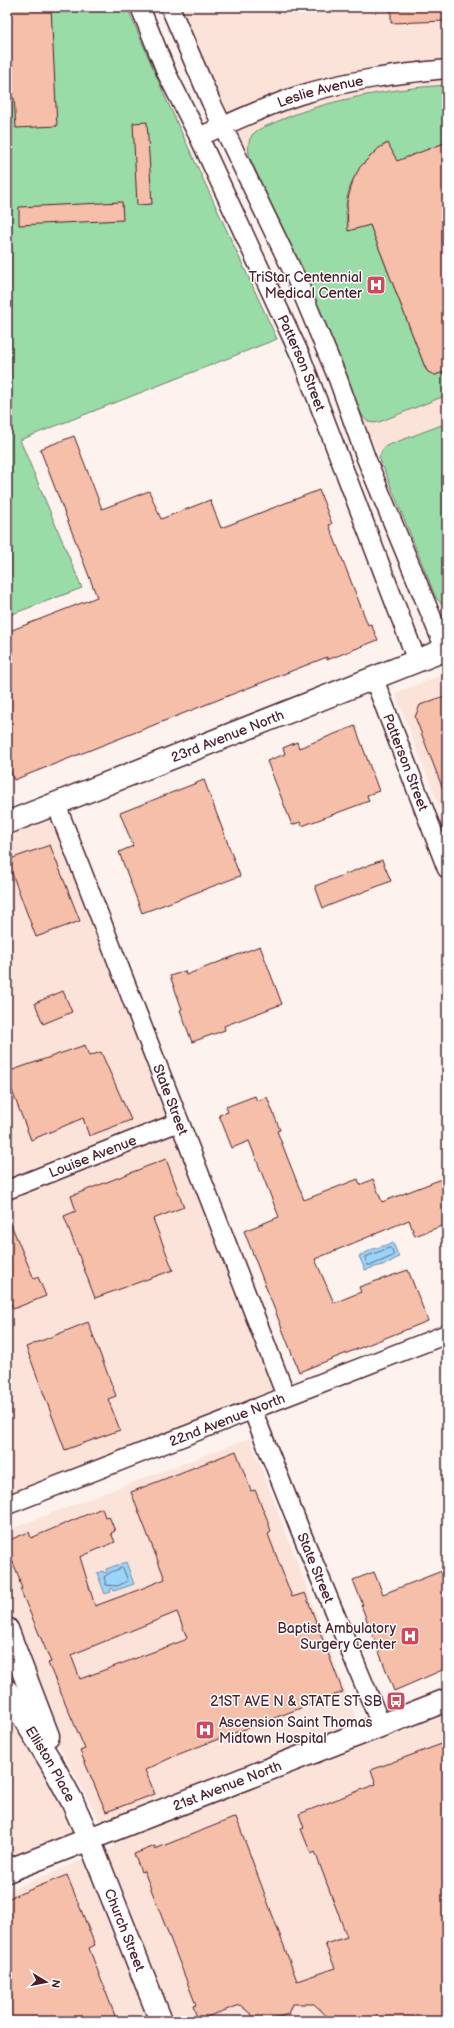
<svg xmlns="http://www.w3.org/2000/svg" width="454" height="2028" font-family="'Balsamiq Sans',sans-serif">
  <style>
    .built { fill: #fbe3da }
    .green { fill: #99dca7; stroke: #727e69 }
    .water { fill: #99d4f9; stroke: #798ca7 }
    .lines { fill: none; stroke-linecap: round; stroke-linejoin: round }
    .shore { stroke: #6a677d; stroke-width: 1 }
    .building { fill: #f6bfaa; stroke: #4a1f2b; fill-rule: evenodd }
    .minor-casing { stroke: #4a1f2b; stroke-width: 21 }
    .tertiary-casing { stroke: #4a1f2b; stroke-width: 25 }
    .secondary-casing { stroke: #4a1f2b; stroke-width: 25 }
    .minor { stroke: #fff; stroke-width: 18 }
    .tertiary { stroke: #fff; stroke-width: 22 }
    .secondary { stroke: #fff; stroke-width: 22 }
    .labels { text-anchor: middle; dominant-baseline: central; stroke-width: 3; stroke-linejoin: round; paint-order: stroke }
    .street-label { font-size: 14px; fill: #4a1f2b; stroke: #fff }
    .poi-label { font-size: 14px; fill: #4a1f2b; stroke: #fff; text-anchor: end }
  </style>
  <rect width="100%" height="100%" fill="#fdf2ee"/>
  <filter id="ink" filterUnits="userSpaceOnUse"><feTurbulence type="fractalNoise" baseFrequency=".025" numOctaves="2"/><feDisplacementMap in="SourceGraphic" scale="8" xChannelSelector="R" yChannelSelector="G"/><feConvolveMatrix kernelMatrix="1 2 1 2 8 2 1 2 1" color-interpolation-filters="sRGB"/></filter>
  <g filter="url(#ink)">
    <!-- built -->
    <g class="built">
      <path d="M180,7H447V622L360,411L250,158L210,76Z"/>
      <path d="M447,673V826L395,693Z"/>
      <path d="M48,807L286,1396L7,1505V823Z"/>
      <path d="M250,1438L366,1745L447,1714V2021H7V1891L114,1847L38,1707L89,1839L7,1871V1530Z"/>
    </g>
    <!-- green -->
    <g class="green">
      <path d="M7,7H127L167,101L277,339L20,440L82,588L7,616Z"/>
      <path d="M447,85V142L397,162L387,143C358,161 338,195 349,230L370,225L426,370L435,375L447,371V395L379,422C369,425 364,420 360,411L250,158C248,150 247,143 252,135C258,128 268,126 276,122C328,99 390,89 447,85Z"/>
      <path d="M447,423V610L436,598L379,457L383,449L386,446Z"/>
    </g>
    <!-- water -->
    <g class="water">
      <path d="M393,1243L399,1257L386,1264L365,1270L359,1256L373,1249Z"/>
      <path d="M126,1562L134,1584L114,1591L112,1588L110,1589L111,1592L105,1594L97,1573L103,1571L104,1573L107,1572L106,1569Z"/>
    </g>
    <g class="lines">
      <!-- shore -->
      <g class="shore">
        <path d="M390,1248L393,1251V1256L372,1265H367L366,1257Z"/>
        <path d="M123,1568L128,1581L117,1586L106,1585L104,1577L111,1572Z"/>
      </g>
    </g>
    <!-- building -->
    <g class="building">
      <path d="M7,7H51L57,126L16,128L14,98H7Z"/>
      <path d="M391,7H447V21L391,23Z"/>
      <path d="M147,122L152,204L137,205L133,123Z"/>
      <path d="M447,142V371L435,375L428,372L425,367L370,225L348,231L347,202L353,180L360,167L379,148L388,143L397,161Z"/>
      <path d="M122,202L123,220L19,225V207Z"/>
      <path d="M74,436L102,509L149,491L161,519L210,500L221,528L319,490L332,524L329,525L368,625L371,624L378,640L327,660V657L14,780L7,762V632L97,597L40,449Z"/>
      <path d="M447,695V796L446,797L415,717L420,705Z"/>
      <path d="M355,726L379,791L367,795L369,801L302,826L300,822L292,825L267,761L285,754L283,748L297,742L299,748Z"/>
      <path d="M204,780L240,876L142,913L119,852L133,846L120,813Z"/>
      <path d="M50,845L80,921L36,937L7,860Z"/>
      <path d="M382,860L391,881L323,908L315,886Z"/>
      <path d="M260,946L282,1004L224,1026L225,1030L192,1042L180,1010L182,1009L170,976L185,971L186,975Z"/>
      <path d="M63,991L72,1012L43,1024L35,1003Z"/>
      <path d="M85,1045L89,1056L101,1052L131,1120L89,1136L83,1118L31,1140L7,1078V1072Z"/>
      <path d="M255,1096L257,1101L267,1097L280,1130L277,1131L304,1200L358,1179L360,1185L373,1179L382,1202L447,1177V1224L415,1236L409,1220L315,1259L334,1303L361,1292L359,1287L408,1270L428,1321L299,1372L244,1231L279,1217L249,1141L232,1148L219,1115L228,1112L226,1107Z"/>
      <path d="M166,1159L184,1207L153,1219L173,1270L95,1298L64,1216L76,1211L71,1196Z"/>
      <path d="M7,1215L34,1279L38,1277L46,1296L13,1309L7,1294Z"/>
      <path d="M88,1322L116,1396L108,1399L120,1430L65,1450L26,1347Z"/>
      <path d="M236,1451L251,1491L255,1490L268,1521L271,1532L268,1534L292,1597L305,1593L343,1692L179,1754L145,1770L155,1794L106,1812L80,1751L85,1749L48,1663L51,1662L20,1589H22L19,1580H20L7,1547V1541L29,1532L31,1538L102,1508L105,1517L109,1516L115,1531L111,1533L115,1542L80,1557L95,1606L138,1590L165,1579L131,1492ZM177,1612L187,1638L185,1640L80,1679L71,1655Z"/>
      <path d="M447,1569V1668L394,1691L361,1605H363L353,1580L374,1572L383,1594Z"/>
      <path d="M447,1742V2021H332L314,2004H292L288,2014L266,2021H259L240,2005L198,2020L193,2006L196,2005L144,1871L141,1872L134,1854L155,1846V1849L236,1817L297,1981L335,1968L325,1944L347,1937L315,1852L311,1854L301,1829L304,1828L299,1814L376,1784L371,1770Z"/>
      <path d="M67,1875L95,1945L89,1948L117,2021H7V1899Z"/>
    </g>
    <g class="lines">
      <defs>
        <g id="minor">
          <path id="s1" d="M140,7L167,74L199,137L301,357L417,661"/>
          <path d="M170,7L211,102L296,278L338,379L366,458L445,649"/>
          <path id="s2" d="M199,137C232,122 266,106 300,95C349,80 397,74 447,69"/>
          <path id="s3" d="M374,679L447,869"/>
          <path id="s4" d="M56,804L286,1396"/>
          <path id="s5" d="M7,1190L179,1122"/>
          <path id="s6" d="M252,1409L301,1532L381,1725"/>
          <path id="s7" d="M7,1505L447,1334"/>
        </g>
        <g id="tertiary">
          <path id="s8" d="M7,823L447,649"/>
        </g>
        <g id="secondary">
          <path d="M7,1629L48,1736"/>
          <path id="s9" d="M7,1691L52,1764L72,1801L89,1839L161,2021"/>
          <path id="s10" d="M7,1871L447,1700"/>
        </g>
      </defs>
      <!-- minor casing -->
      <use href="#minor" class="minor-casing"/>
      <!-- tertiary casing -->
      <use href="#tertiary" class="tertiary-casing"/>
      <!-- secondary casing -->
      <use href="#secondary" class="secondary-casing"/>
      <!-- minor -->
      <use href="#minor" class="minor"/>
      <!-- tertiary -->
      <use href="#tertiary" class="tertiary"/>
      <!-- secondary -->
      <use href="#secondary" class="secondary"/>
    </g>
  </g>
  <!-- icons -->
  <defs>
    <symbol id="hospital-square" viewBox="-11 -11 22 22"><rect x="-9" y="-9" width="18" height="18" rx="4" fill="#d1495b" stroke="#fff"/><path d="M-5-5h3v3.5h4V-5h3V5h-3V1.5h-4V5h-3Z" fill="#fff"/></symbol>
    <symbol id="bus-square" viewBox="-11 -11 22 22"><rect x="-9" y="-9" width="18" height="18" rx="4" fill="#d1495b" stroke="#fff"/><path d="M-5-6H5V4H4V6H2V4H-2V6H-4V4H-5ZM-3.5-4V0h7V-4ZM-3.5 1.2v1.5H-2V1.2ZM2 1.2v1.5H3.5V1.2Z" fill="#fff"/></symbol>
  </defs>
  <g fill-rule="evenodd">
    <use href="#hospital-square" x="365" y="274" width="22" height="22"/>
    <use href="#hospital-square" x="399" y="1625" width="22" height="22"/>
    <use href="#bus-square" x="385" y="1690" width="22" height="22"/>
    <use href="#hospital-square" x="194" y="1719" width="22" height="22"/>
  </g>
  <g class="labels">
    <!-- street labels -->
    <g class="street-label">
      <text stroke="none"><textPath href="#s2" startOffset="130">Leslie Avenue</textPath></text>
      <text stroke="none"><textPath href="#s1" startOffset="391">Patterson Street</textPath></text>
      <text stroke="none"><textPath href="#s8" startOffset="237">23rd Avenue North</textPath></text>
      <text stroke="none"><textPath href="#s3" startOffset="89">Patterson Street</textPath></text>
      <text stroke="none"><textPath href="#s4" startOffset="317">State Street</textPath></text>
      <text stroke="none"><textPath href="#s5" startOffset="92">Louise Avenue</textPath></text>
      <text stroke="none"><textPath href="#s7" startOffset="236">22nd Avenue North</textPath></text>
      <text stroke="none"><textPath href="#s6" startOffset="171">State Street</textPath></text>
      <text stroke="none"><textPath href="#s9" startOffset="85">Elliston Place</textPath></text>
      <text stroke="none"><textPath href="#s10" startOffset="236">21st Avenue North</textPath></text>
      <text stroke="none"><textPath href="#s9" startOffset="267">Church Street</textPath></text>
    </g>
    <!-- poi labels -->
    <g class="poi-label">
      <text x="362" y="277">TriStar Centennial<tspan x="362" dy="16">Medical Center</tspan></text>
      <text x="396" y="1628">Baptist Ambulatory<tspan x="396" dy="16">Surgery Center</tspan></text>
      <text x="382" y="1701">21ST AVE N &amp; STATE ST SB</text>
      <text x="219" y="1722" text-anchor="start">Ascension Saint Thomas<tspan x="219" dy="16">Midtown Hospital</tspan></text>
    </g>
  </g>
  <!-- margin -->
  <rect width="454" height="2028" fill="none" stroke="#fff" stroke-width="24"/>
  <rect x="12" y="12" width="430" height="2004" fill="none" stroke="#4a1f2b" stroke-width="1.5" filter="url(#ink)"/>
  <!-- north arrow -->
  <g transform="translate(46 1982) rotate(100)" stroke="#ffffff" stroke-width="3" paint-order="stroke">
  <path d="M0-3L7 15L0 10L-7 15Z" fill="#4a1f2b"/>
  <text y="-6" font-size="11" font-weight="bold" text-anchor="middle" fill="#4a1f2b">N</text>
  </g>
</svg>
